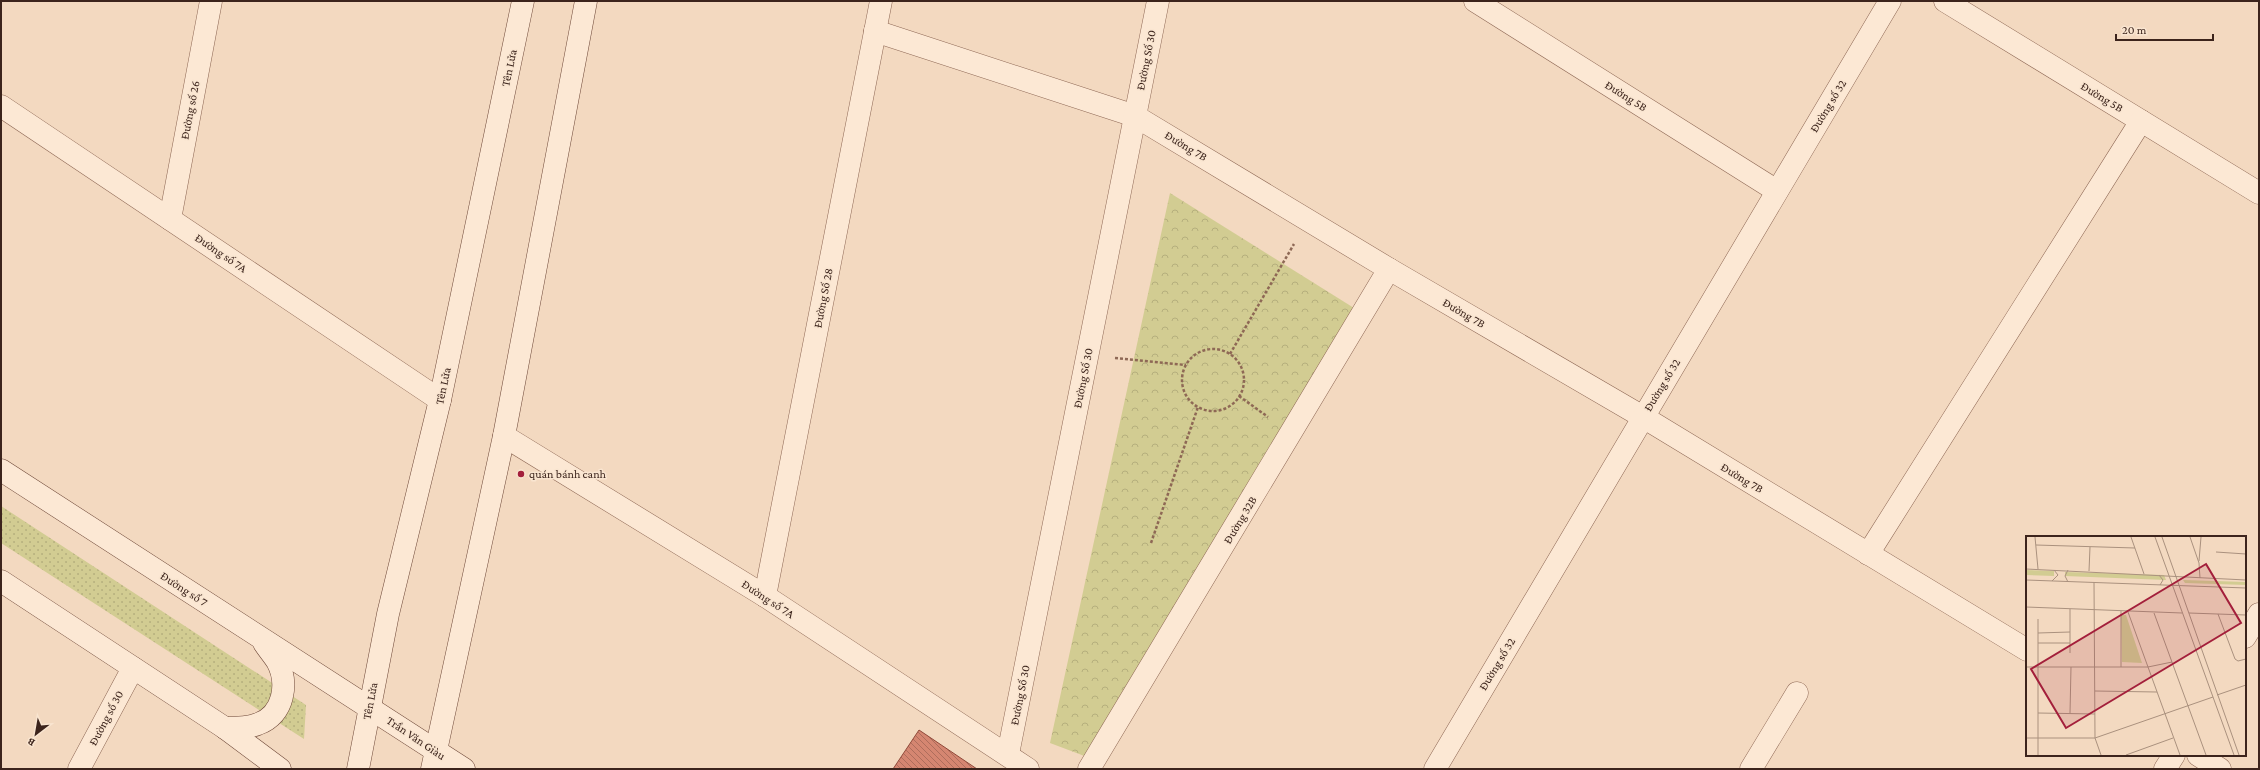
<svg xmlns="http://www.w3.org/2000/svg" width="2260" height="770" font-family="'Crimson Pro',serif">
  <style>
    .grass { fill: url(#grass-dots) }
    .park { fill: url(#park-crowns) }
    .building { fill: url(#building-back-hatch); stroke: #8f4939 }
    .lines { fill: none; stroke-linecap: round; stroke-linejoin: round }
    .street-casing { stroke: #8e6855; stroke-width: 23 }
    .secondary-casing { stroke: #6f4939; stroke-width: 23 }
    .path { stroke: #8e6855; stroke-width: 2.5; stroke-dasharray: 3 2; stroke-linecap: butt }
    .street { stroke: #fce8d4; stroke-width: 22 }
    .secondary { stroke: #fce8d4; stroke-width: 22 }
    .poi-dot { fill: #a31f3b; stroke: #f9e5d0; stroke-width: 1.5 }
    .labels { text-anchor: middle; dominant-baseline: central; stroke-width: 3; stroke-linejoin: round; paint-order: stroke }
    .street-label { font-size: 12px; fill: #3c241c; stroke: #f9e5d0 }
    .poi-label { font-size: 12px; fill: #3c241c; stroke: #f9e5d0; text-anchor: start }
    .inset-road { fill: none; stroke: #aa917e; stroke-width: 1 }
    .view { fill: #a31f3b; fill-opacity: 0.15; stroke: #a31f3b; stroke-width: 2 }
    .inset-edge { fill: none; stroke: #3c241c; stroke-width: 2 }
  </style>
  <defs>
    <pattern id="grass-dots" width="8" height="8" patternUnits="userSpaceOnUse"><rect width="8" height="8" fill="#d2cc92"/><path d="M2 2h.1M6 6h.1" fill="none" stroke="#b5af7d" stroke-width="1.8" stroke-linecap="round"/></pattern>
    <pattern id="park-crowns" width="20" height="18" patternUnits="userSpaceOnUse"><rect width="20" height="18" fill="#d2cc92"/><path d="M2 6a3 3 0 1 1 6 0M12 15a3 3 0 1 1 6 0" fill="none" stroke="#b5af7d"/></pattern>
    <pattern id="building-back-hatch" width="6" height="6" patternUnits="userSpaceOnUse"><rect width="6" height="6" fill="#d58671"/><path d="M-1 5l2 2M0 0l6 6M5-1l2 2" fill="none" stroke="#ae6d5c"/></pattern>
  </defs>
  <rect width="100%" height="100%" fill="#f3d9c0"/>
  <!-- grass -->
  <path class="grass" d="M1,506L306,705L304,739L1,543Z"/>
  <!-- park -->
  <path class="park" d="M1170,193L1354,308L1095,760L1050,743Z"/>
  <!-- building -->
  <path class="building" d="M919,730L977,769H893Z"/>
  <g class="lines">
    <defs>
      <g id="street">
        <path d="M1475,1L1777,191"/>
        <path d="M1945,1L2259,193"/>
        <path d="M875,31L1135,116L1389,269L1643,417L2027,650"/>
        <path d="M1,106L440,400"/>
        <path d="M170,219L211,1"/>
        <path d="M504,436L765,596L1028,769"/>
        <path d="M1868,554L2141,121"/>
        <path d="M765,596L881,1"/>
        <path d="M2245,637L2259,614"/>
        <path d="M1008,754L1158,1"/>
        <path d="M2198,755L2220,769"/>
        <path d="M79,769L133,668"/>
        <path d="M1089,769L1389,269"/>
        <path d="M1435,769L1890,1"/>
        <path d="M1751,769L1797,693"/>
        <path d="M2165,769L2174,755"/>
      </g>
      <g id="secondary">
        <path d="M1,470L464,769"/>
        <path d="M1,581L225,728L280,769"/>
        <path d="M225,728C236,728 248,728 258,724C284,715 289,683 277,661C273,655 268,649 264,643"/>
        <path d="M358,769L388,614L440,400L523,1"/>
        <path d="M432,769L504,436L586,1"/>
      </g>
    </defs>
    <!-- street casing -->
    <use href="#street" class="street-casing"/>
    <!-- secondary casing -->
    <use href="#secondary" class="secondary-casing"/>
    <!-- path -->
    <g class="path">
      <circle cx="1213" cy="380" r="31"/>
      <path d="M1230,354L1294,244"/>
      <path d="M1115,358L1186,365"/>
      <path d="M1239,396L1268,417"/>
      <path d="M1151,543L1198,407"/>
    </g>
    <!-- street -->
    <use href="#street" class="street"/>
    <!-- secondary -->
    <use href="#secondary" class="secondary"/>
  </g>
  <!-- markers -->
  <circle class="poi-dot" cx="521" cy="474" r="4"/>
  <g class="labels">
    <!-- street labels -->
    <g class="street-label">
      <text transform="translate(1146 60) rotate(-79)">Đường Số 30</text>
      <text transform="translate(509 68) rotate(-78)">Tên Lửa</text>
      <text transform="translate(1626 96) rotate(32)">Đường 5B</text>
      <text transform="translate(2102 97) rotate(31)">Đường 5B</text>
      <text transform="translate(1828 106) rotate(-59)">Đường số 32</text>
      <text transform="translate(190 110) rotate(-79)">Đường số 26</text>
      <text transform="translate(1186 146) rotate(31)">Đường 7B</text>
      <text transform="translate(221 253) rotate(34)">Đường số 7A</text>
      <text transform="translate(823 298) rotate(-79)">Đường Số 28</text>
      <text transform="translate(1464 313) rotate(30)">Đường 7B</text>
      <text transform="translate(1083 378) rotate(-79)">Đường Số 30</text>
      <text transform="translate(1662 385) rotate(-59)">Đường số 32</text>
      <text transform="translate(443 386) rotate(-78)">Tên Lửa</text>
      <text transform="translate(1742 478) rotate(31)">Đường 7B</text>
      <text transform="translate(1240 520) rotate(-59)">Đường 32B</text>
      <text transform="translate(184 589) rotate(33)">Đường số 7</text>
      <text transform="translate(768 599) rotate(33)">Đường số 7A</text>
      <text transform="translate(1497 664) rotate(-59)">Đường số 32</text>
      <text transform="translate(1020 695) rotate(-79)">Đường Số 30</text>
      <text transform="translate(370 701) rotate(-79)">Tên Lửa</text>
      <text transform="translate(106 718) rotate(-62)">Đường số 30</text>
      <text transform="translate(416 738) rotate(34)">Trần Văn Giàu</text>
    </g>
    <!-- poi labels -->
    <g class="poi-label">
      <text x="529" y="474">quán bánh canh</text>
    </g>
  </g>
  <!-- overview -->
  <g transform="translate(2026 536)">
    <rect width="220" height="220" fill="#f3d9c0"/>
    <path d="M0,34L28,35V40L0,39ZM39,36L138,39L140,44L39,40ZM157,44L220,46V49L159,47Z" fill="#d2cc92"/>
    <path d="M95,79H100L116,127L96,126Z" fill="#d2cc92"/>
    <path class="inset-road" d="M9,1L12,33M105,1L118,38M129,1L208,219M136,1L213,219M164,1L173,27L174,42M10,9L109,12M190,16L220,18M173,25L175,1M0,33L220,44M42,34L39,40L42,46M63,35L64,11M133,39L137,44L134,49M0,44L220,52M26,45L32,39L28,34M68,46L69,202L75,219M220,52V85M0,71L156,77M44,73V117M102,76L154,219M128,77L180,219M163,77L220,79M192,78L209,123L212,125L220,123M12,97L44,96M12,107H44M0,131H122L146,126M95,131V75M69,155L131,156M191,159L220,149M12,177L69,178M44,177L45,131M0,202H69L187,161M12,219V83M100,219L147,202"/>
    <path class="view" d="M180,28L215,87L40,192L5,133Z"/>
    <rect width="220" height="220" class="inset-edge"/>
  </g>
  <!-- border -->
  <rect width="2260" height="770" fill="none" stroke="#3c241c" stroke-width="4"/>
  <!-- north arrow -->
  <g transform="translate(36 734) rotate(211)" stroke="#f9e5d0" stroke-width="3" paint-order="stroke">
  <path d="M0-3L7 15L0 10L-7 15Z" fill="#3c241c"/>
  <text y="-6" font-size="11" font-weight="bold" text-anchor="middle" fill="#3c241c">B</text>
  </g>
  <!-- scale -->
  <path d="M2116 34v6h97v-6" fill="none" stroke="#3c241c" stroke-width="2"/>
  <text x="2122" y="34" font-size="12" fill="#3c241c" stroke="#f9e5d0" stroke-width="3" paint-order="stroke">20 m</text>
</svg>
